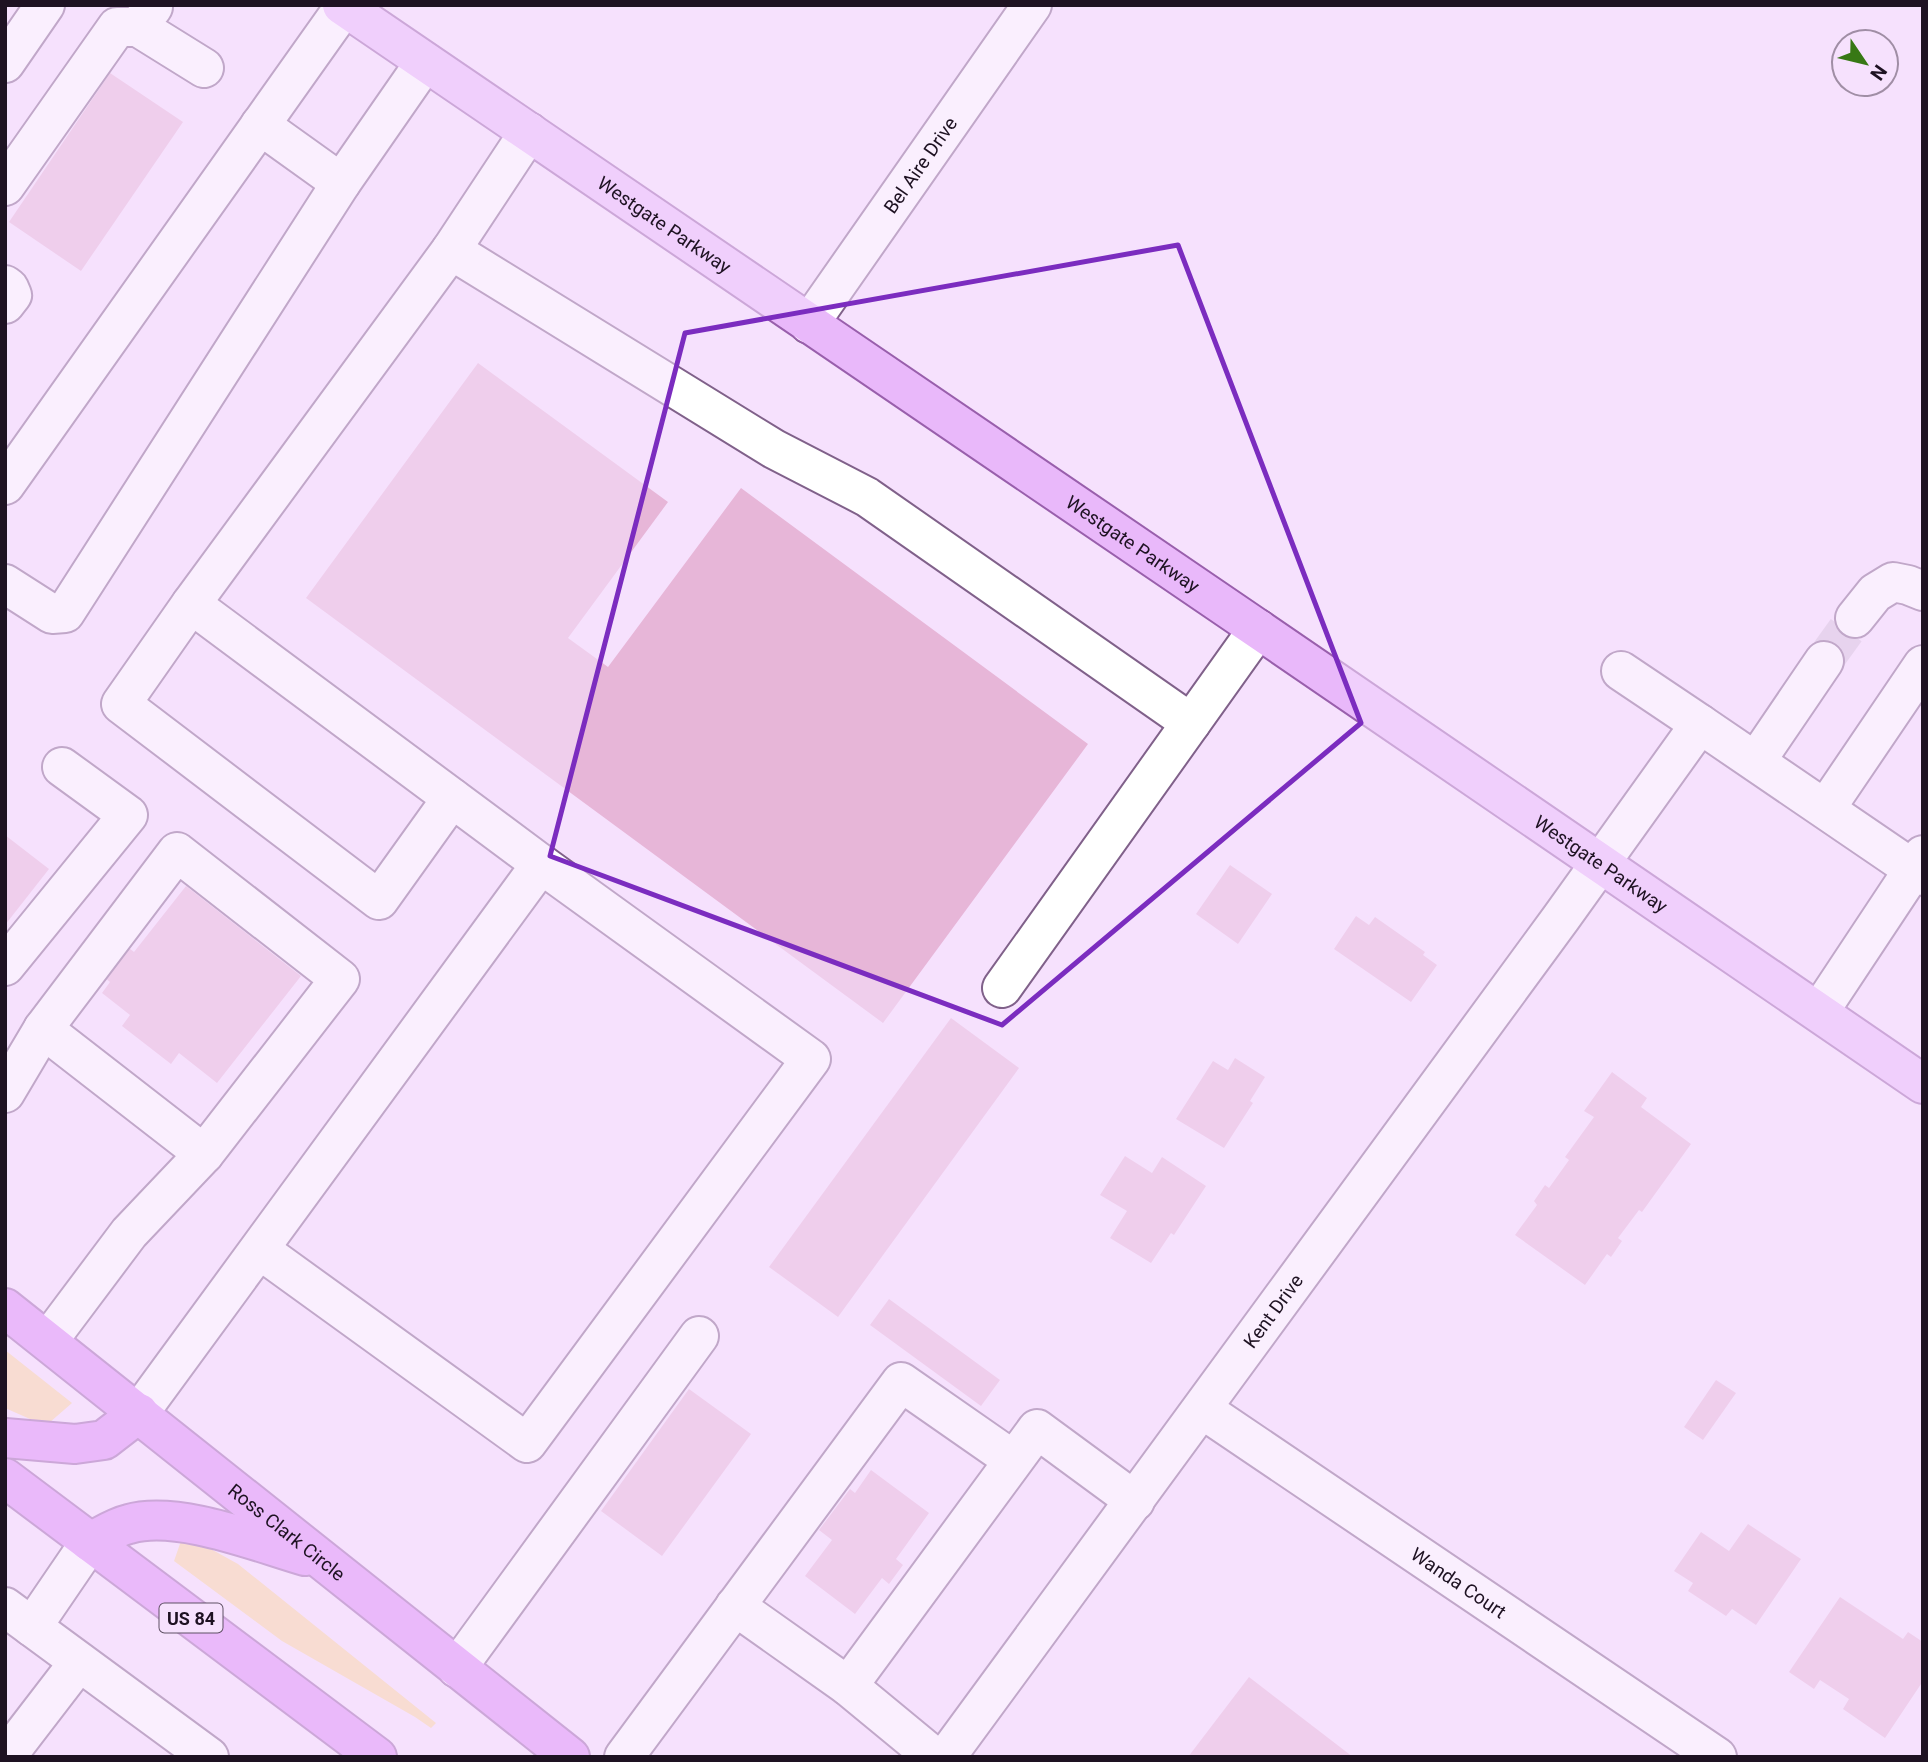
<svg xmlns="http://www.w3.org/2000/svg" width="1928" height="1762" font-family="Roboto,sans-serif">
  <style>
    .green { fill: #fad59e }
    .building { fill: #e7b6d8 }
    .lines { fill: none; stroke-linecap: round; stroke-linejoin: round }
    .minor-tunnel { stroke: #d6c2dc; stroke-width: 38; stroke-dasharray: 38 19; stroke-linecap: butt }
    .minor-casing { stroke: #80618a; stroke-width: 42 }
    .major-casing { stroke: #995fac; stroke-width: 42 }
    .highway-casing { stroke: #995fac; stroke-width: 42 }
    .minor { stroke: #fff; stroke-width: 38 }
    .major { stroke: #e9b8fa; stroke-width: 38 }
    .highway { stroke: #db88f6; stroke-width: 38 }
    .marked { fill: none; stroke: #7b2cbf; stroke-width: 5; stroke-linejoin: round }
    .labels { text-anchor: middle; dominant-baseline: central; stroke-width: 5; stroke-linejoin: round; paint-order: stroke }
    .shield { fill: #f6e1fd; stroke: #5f5064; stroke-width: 2 }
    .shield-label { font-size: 18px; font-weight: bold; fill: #1e1222 }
    .street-label { font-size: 19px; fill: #1e1222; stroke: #f6e1fd }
  </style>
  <rect width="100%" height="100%" fill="#f6e1fd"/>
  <!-- green -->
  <g class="green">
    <path d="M5,1350L72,1403L49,1423L30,1419L5,1408Z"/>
    <path d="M181,1541L209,1548L238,1564L436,1723L431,1728L415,1717L282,1641L174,1561Z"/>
  </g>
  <!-- building -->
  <g class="building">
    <path d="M110,73L183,122L81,271L9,222Z"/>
    <path d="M478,363L668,502L568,638L608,667L741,488L1088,744L883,1023L306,598Z"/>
    <path d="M5,835L49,869L5,925Z"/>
    <path d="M1230,865L1272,894L1238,944L1196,914Z"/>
    <path d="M186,886L301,976L217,1083L179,1053L171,1064L122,1026L130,1015L102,993L110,982L92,967L115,937L134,952Z"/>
    <path d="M1356,916L1369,925L1375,917L1425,952L1423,955L1437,965L1411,1002L1334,949Z"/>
    <path d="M951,1018L1019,1068L838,1317L769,1267Z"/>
    <path d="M1235,1058L1265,1077L1250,1101L1253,1103L1224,1148L1176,1119L1213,1061L1228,1070Z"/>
    <path d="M1612,1072L1647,1098L1641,1107L1691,1144L1642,1212L1639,1210L1618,1238L1622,1241L1611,1257L1607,1254L1585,1285L1515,1235L1537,1205L1534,1201L1545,1185L1549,1188L1569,1160L1565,1157L1594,1117L1584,1111Z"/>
    <path d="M1125,1156L1152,1173L1162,1157L1206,1186L1174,1235L1171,1233L1151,1263L1110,1238L1127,1211L1100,1195Z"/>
    <path d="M889,1299L1000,1380L981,1406L870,1325Z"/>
    <path d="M1716,1380L1736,1393L1703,1440L1684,1427Z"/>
    <path d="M689,1389L751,1434L662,1556L601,1511Z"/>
    <path d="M871,1470L929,1513L896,1559L903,1565L889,1584L882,1578L855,1614L805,1576L832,1540L819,1530L850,1489L855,1493Z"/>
    <path d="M1748,1524L1801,1559L1756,1625L1732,1609L1726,1616L1688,1591L1693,1583L1674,1571L1701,1532L1729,1551Z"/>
    <path d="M1840,1597L1903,1639L1908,1632L1923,1642V1681L1885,1738L1843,1709L1849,1699L1820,1680L1814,1689L1789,1672Z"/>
    <path d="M1249,1677L1353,1757H1188Z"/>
  </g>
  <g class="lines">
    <!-- minor-tunnel -->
    <path class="minor-tunnel" d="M1824,661L1855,618"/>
    <defs>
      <g id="minor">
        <path d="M153,7L138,27L204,68"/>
        <path d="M5,63L45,5"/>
        <path d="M260,125L341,183"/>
        <path d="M5,186L117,27H138"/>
        <path d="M451,250L774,449L867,497L1191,723"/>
        <path d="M5,285L9,288L12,295L5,304"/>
        <path id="s1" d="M809,324L1032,5"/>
        <path d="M5,485L344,7"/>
        <path d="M5,584L52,614L65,613L341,183L425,62"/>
        <path d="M191,604L121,704L379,900L452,798"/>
        <path d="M1855,618L1875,593L1893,582L1908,585L1923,591"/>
        <path d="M1621,671L1700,724"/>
        <path d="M1756,761L1824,661"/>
        <path d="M1826,808L1923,665"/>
        <path d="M5,966L128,815L62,767"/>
        <path d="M1002,988L1258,629"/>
        <path d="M1819,1012L1923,855"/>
        <path d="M43,1029L204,1154"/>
        <path d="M5,1093L43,1029L177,852L340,979L204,1154L129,1233L48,1341"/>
        <path d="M260,1250L527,1443L811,1059L541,864"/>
        <path id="s2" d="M1202,1409L1717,1757"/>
        <path d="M139,1413L541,864L191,604L451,250L529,132"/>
        <path d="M735,1606L848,1686"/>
        <path d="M5,1607L209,1757"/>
        <path d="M32,1627L90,1542"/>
        <path d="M457,1668L699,1336"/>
        <path d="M6,1757L79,1662"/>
        <path d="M624,1757L901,1382L1013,1460"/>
        <path d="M934,1757L848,1686L1037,1429L1135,1501"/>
        <path id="s3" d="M946,1757L1561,918L1700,724L1923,876"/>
      </g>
      <g id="major">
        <path id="s4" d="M342,5L1258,629L1923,1084"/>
      </g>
      <g id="highway">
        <path id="s5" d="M5,1308L570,1757"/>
        <path d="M5,1438L75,1444L104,1440L139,1413"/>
        <path d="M5,1478L377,1757"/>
        <path d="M90,1542C102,1536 116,1527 129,1524C177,1510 257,1542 305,1556"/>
      </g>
    </defs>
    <!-- minor casing -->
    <use href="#minor" class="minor-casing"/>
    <!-- major casing -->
    <use href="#major" class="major-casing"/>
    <!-- highway casing -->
    <use href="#highway" class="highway-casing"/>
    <!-- minor -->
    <use href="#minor" class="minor"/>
    <!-- major -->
    <use href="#major" class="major"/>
    <!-- highway -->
    <use href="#highway" class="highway"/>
  </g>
  <!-- marked area -->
  <path d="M0 0H1928V1762H0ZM1178,245L1361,723L1002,1025L550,856L685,333Z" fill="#f6e1fd" fill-opacity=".55" fill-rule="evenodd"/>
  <path class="marked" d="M1178,245L1361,723L1002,1025L550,856L685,333Z"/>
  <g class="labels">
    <!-- shield labels -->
    <rect class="shield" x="159.5" y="1603.5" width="63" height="29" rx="5"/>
    <g class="shield-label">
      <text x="191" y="1618">US 84</text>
    </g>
    <!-- street labels -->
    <g class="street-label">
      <text stroke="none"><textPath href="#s1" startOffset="194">Bel Aire Drive</textPath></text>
      <text stroke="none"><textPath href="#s4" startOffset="390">Westgate Parkway</textPath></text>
      <text stroke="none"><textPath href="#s4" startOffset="957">Westgate Parkway</textPath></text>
      <text stroke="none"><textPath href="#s4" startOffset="1524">Westgate Parkway</textPath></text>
      <text stroke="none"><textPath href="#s3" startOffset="553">Kent Drive</textPath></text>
      <text stroke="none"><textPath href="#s5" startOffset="360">Ross Clark Circle</textPath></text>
      <text stroke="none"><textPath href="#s2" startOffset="310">Wanda Court</textPath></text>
    </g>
  </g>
  <!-- border -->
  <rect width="1928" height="1762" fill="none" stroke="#1e1222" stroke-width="14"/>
  <!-- north arrow -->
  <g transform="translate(1865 63) rotate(125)"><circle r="33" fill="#f6e1fd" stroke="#a08ea5" stroke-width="2"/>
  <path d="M0-5L12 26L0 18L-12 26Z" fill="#377815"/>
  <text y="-10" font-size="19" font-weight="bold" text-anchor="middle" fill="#1e1222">N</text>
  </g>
</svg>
